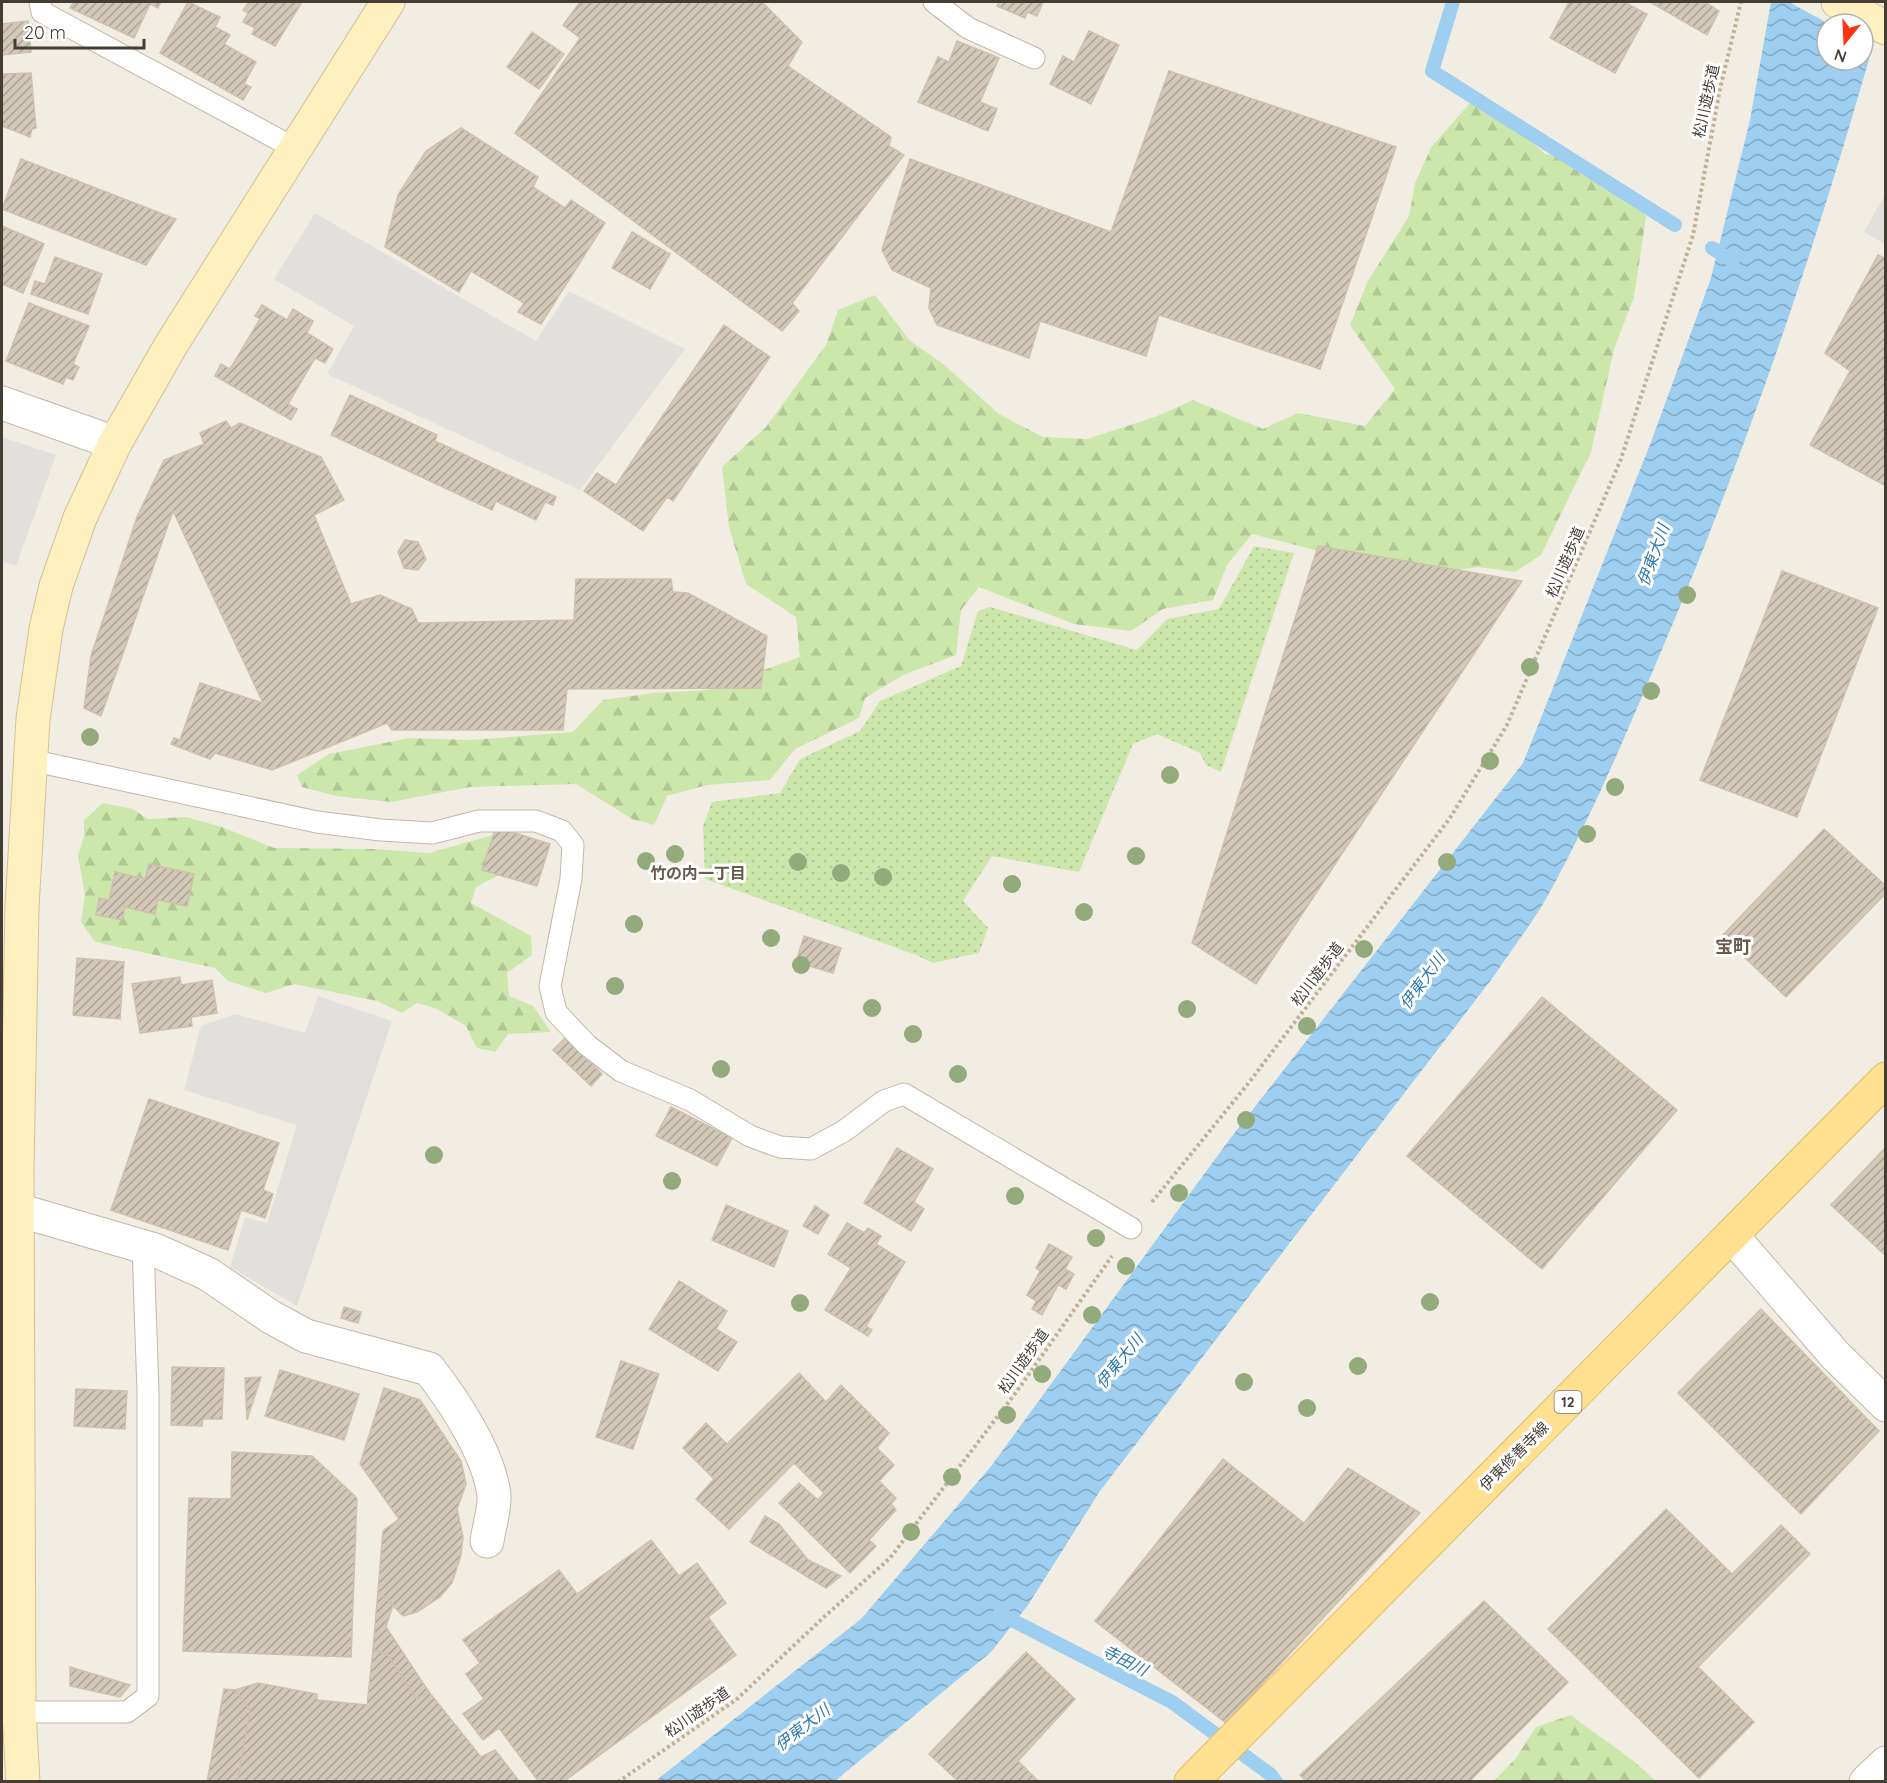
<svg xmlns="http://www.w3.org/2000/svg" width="1887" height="1783" font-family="Quicksand,'Noto Sans JP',sans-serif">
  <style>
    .green { fill: url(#green-dots) }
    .forest { fill: url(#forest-firs) }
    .parking { fill: #e2e0dc }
    .water { fill: url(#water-waves); fill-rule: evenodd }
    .pier { fill: #f2ede3 }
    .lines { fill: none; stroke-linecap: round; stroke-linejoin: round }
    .stream { stroke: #9ecff0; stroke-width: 14 }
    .building { fill: url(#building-hatch); stroke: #cec1ac; stroke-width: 1.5 }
    .lane-casing { stroke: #c0b8a9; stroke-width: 23 }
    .street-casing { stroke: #c0b8a9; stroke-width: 35 }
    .secondary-casing { stroke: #d3c193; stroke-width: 35 }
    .primary-casing { stroke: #e4bc5f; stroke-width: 35 }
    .path { stroke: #bfb197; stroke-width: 4; stroke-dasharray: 3 3; stroke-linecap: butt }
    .lane { stroke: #fff; stroke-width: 21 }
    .street { stroke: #fff; stroke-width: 33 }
    .secondary { stroke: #fff0c0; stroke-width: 33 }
    .primary { stroke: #ffdf90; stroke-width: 33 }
    .tree { fill: #93ab7c }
    .labels { text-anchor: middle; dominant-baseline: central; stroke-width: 6; stroke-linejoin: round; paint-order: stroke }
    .shield { fill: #fff; stroke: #7c7771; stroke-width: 1.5 }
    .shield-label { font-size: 14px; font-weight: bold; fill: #443d34 }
    .street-label { font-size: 15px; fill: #443d34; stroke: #fff }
    .water-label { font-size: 16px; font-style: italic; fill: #2d78af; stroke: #fff }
    .neighbourhood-label { font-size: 16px; font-weight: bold; fill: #675b4b; stroke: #fff }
    .quarter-label { font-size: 18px; font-weight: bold; fill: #675b4b; stroke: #fff }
  </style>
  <defs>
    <pattern id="green-dots" width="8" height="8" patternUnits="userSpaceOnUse" patternTransform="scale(1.5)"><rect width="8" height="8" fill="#cce7ab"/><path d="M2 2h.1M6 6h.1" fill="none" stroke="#b0c794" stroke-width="1.8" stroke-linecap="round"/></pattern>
    <pattern id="forest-firs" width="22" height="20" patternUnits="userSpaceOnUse" patternTransform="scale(1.5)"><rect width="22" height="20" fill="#cce7ab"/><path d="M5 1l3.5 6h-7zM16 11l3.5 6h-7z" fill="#b0c794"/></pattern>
    <pattern id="water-waves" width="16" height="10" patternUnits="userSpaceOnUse" patternTransform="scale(1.5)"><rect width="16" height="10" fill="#9ecff0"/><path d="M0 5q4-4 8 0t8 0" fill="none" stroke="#82a9c3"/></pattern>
    <pattern id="building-hatch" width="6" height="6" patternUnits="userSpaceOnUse" patternTransform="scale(1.5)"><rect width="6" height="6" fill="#d3c9b9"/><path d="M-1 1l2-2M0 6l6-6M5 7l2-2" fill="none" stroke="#ada497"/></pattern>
  </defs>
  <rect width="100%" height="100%" fill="#f2ede3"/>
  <!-- green -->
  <path class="green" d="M1254,546L1294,553L1221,772L1206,765L1200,753L1157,734L1133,744L1079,872L992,856L963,901L988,928L979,953L933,963L916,955L705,879L703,826L712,802L780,793L800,759L860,731L880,701L961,666L978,611L990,607L1137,650L1167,619L1219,609Z"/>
  <!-- forest -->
  <g class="forest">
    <path d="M1471,102L1499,112L1545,154L1577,157L1633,196L1646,217L1634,297L1614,349L1591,452L1541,555L1515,572L1478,567L1416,576L1252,534L1227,565L1213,600L1163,609L1131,631L1074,624L979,587L961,610L956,655L903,675L865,698L859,718L795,749L770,780L707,785L667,796L654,825L632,819L576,784L470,787L391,802L336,796L302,787L297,775L329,754L409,738L471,740L573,732L603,700L653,693L707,690L800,657L796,617L746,584L729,527L722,467L766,427L826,345L838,310L875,295L910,341L942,363L999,414L1043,437L1087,439L1155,417L1193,400L1263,429L1298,413L1365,426L1395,389L1350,325L1368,281L1409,216L1415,183L1432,146Z"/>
    <path d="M103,803L133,809L148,819L186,817L222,827L274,848L374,849L429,853L493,835H514L535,875L497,876L476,887L471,903L531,936L532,955L507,973L509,996L533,1006L551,1032L508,1034L495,1052L477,1048L466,1026L437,1009L417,1003L402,1013L377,1001L294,984L266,993L228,981L215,968L95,942L81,922L85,895L78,856L84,836V820Z"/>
    <path d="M1571,1715C1599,1738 1631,1755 1655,1781H1494L1516,1758L1536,1727Z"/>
  </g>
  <!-- parking -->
  <g class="parking">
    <path d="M1885,195V244L1864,232Z"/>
    <path d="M315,213L536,341L569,291L685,349L580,490L327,374L354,326L274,279Z"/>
    <path d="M2,437L56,455L16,566L2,561Z"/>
    <path d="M318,996L392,1021L297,1306L230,1267L245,1217L267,1223L297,1125L184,1090L201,1026L235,1014L305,1033Z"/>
  </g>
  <!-- water -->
  <path class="water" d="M1771,2H1885C1827,214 1756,425 1671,628C1634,715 1598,804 1552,888C1536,919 1513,947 1494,976L1100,1491L1028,1605L991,1652L835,1781L654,1782L861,1619L992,1465L1229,1140L1523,763L1651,442L1711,278L1750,120ZM1827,24H1863V60H1827Z"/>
  <!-- pier -->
  <path class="pier" d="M1789,2H1885L1874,50L1863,44V24H1829Z"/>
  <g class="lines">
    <!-- stream -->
    <g class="stream">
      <path d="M1453,2L1432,71L1675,225"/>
      <path d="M1712,248L1733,261"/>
      <path d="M1000,1614L1172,1702L1271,1775L1276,1782"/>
    </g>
  </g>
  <!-- building -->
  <g class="building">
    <path d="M74,2H161L158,8L150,4L134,38L70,8Z"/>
    <path d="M188,2L220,17L215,27L230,35L224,44L256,62L244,84L251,87L243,100L160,53Z"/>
    <path d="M249,2H302L275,46L252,34L255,28L243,22L248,13L243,10Z"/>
    <path d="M580,2H762L802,42L788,66L891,137L889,146L904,155L792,303L799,311L782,331L515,133L580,38L563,25Z"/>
    <path d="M999,2H1043L1037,16L1027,12L1025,18L997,6Z"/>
    <path d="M1569,2H1624L1647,14L1615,73L1550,38Z"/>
    <path d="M1650,2H1705L1719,11L1707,35Z"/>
    <path d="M28,21L31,52L2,55V24Z"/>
    <path d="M1089,31L1119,45L1091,104L1050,84L1063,56L1074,62Z"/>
    <path d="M532,32L564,54L539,89L507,67Z"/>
    <path d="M957,41L999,58L980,102L997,109L988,131L918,102L938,57L949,62Z"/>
    <path d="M1169,71L1396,147L1320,369L1159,315L1146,356L1040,321L1029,358L937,325L929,308L931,288L892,270L882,250L910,159L1111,232Z"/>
    <path d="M31,73L36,128L32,129L30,137L2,126V74Z"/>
    <path d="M461,128L538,177L533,187L565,208L571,200L605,223L541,324L518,312L524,303L471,271L459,292L385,247L398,195L426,151Z"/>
    <path d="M21,159L176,219L146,265L2,209Z"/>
    <path d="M2,226L44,244L23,293L2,284Z"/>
    <path d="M632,232L670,254L650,289L612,268Z"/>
    <path d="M1878,255L1886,259V486L1810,445L1850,371L1825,353Z"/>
    <path d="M55,257L102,274L88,314L31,294L35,281L45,284Z"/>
    <path d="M29,303L89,326L73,364L79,367L73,380L66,377L63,384L6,361Z"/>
    <path d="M262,305L287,320L293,309L313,321L307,333L333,349L325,363L315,358L288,404L297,409L291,420L215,376L221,364L230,369L260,319L255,316Z"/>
    <path d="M724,325L770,357L673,501L667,497L643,531L584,491L597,473L616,485Z"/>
    <path d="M350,395L437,435L435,441L556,497L553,505L545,502L536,520L496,501L492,510L331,435Z"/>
    <path d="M226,421L231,428L240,423L321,457L344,500L314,515L351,604L380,595L412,609L418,623L574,620L576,579H671L673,592L688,593L767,636L761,688L567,689L563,730H392L387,723L272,770L215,753L210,759L171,744L174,738L180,740L200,683L263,703L173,511L101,716L84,708L91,656L137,517L164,460L204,444L200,433Z"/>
    <path d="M405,540L418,542L426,559L418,570L404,568L398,552Z"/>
    <path d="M1318,546L1522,581L1256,984L1192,943Z"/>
    <path d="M1782,571L1878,608L1797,817L1700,780Z"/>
    <path d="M496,827L550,844L537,886L482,870Z"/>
    <path d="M1824,829L1886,886V893L1786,997L1722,936Z"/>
    <path d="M149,864L194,874L187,906L158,900L155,914L125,907L122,920L96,915L99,898L109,900L115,872L145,879Z"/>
    <path d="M804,936L841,948L833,973L796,962Z"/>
    <path d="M77,958L124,962L120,1019L73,1015Z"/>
    <path d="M180,977L181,985L212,980L217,1013L191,1017L192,1026L140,1033L132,984Z"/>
    <path d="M1542,997L1677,1110L1542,1269L1407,1156Z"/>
    <path d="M565,1038L602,1074L591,1086L553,1050Z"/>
    <path d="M149,1099L279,1143L263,1190L273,1194L265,1218L241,1210L228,1250L111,1210Z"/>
    <path d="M671,1107L732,1138L717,1166L656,1136Z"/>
    <path d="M1886,1147V1256L1831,1205Z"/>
    <path d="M897,1148L933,1169L914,1202L924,1209L911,1231L864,1203Z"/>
    <path d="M726,1205L788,1231L774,1267L712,1240Z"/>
    <path d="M815,1206L829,1215L818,1234L803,1226Z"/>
    <path d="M847,1223L864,1233L868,1228L881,1236L876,1244L905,1262L866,1326L872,1330L868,1336L825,1310L851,1268L828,1254Z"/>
    <path d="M1049,1244L1072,1257L1065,1269L1074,1274L1066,1289L1058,1285L1042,1315L1032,1309L1036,1301L1027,1295L1040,1271L1036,1268Z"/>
    <path d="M679,1281L727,1311L716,1329L737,1342L718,1371L649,1329Z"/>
    <path d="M344,1307L361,1312L358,1323L341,1318Z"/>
    <path d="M1761,1309L1879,1431L1801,1514L1678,1393Z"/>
    <path d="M621,1361L659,1374L633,1449L596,1437Z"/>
    <path d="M172,1367L224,1368L222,1419H203L202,1426L171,1425Z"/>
    <path d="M280,1370L359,1394L344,1440L265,1416Z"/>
    <path d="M799,1373L826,1402L841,1385L889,1433L877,1448L894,1465L879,1481L896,1498L891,1504L896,1510L869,1540L876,1546L850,1573L779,1503L799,1483L818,1500L824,1493L794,1463L729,1529L696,1499L714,1479L683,1448L706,1423L727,1444Z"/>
    <path d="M261,1377L247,1420L245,1378Z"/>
    <path d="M384,1388L420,1400L461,1461L466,1484L457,1509L463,1537L461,1555L452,1583L440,1597L417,1612L403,1616L378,1591L383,1531L399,1519L360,1464Z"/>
    <path d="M76,1389L127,1391L125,1429L74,1426Z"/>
    <path d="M232,1452L312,1456L357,1498L351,1657L183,1651L189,1498L231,1499Z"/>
    <path d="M1223,1459L1304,1523L1348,1468L1420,1513L1226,1723L1095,1621Z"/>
    <path d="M1666,1509L1732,1574L1781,1525L1810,1554L1698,1667L1754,1722L1699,1778L1548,1629Z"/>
    <path d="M765,1516L779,1524L808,1560L841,1576L826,1588L750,1542Z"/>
    <path d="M651,1540L679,1576L697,1563L726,1603L708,1617L736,1655L563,1782H539L499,1728L483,1740L463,1714L484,1699L466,1674L480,1663L463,1640L559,1570L577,1594Z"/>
    <path d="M378,1591L393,1605L386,1627L429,1692L417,1699L387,1654L373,1650Z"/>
    <path d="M1484,1601L1568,1682L1469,1782H1307L1300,1775Z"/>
    <path d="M373,1650L387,1654L417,1699L429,1692L481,1757L495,1750L520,1782H237L250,1710L235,1690L258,1683L317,1694V1700L367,1705Z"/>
    <path d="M1026,1652L1075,1699L1018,1761L1039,1782H959L929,1754Z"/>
    <path d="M70,1667L130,1685L120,1697L70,1686Z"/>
    <path d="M224,1689L235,1690L250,1710L237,1782H207Z"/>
  </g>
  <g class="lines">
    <defs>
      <g id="lane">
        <path d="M40,2L42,12L296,149"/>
        <path d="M934,2L968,28L1034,58"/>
        <path d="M30,760L317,822L381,830L432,833L479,821H536L562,831L573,845L571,879L550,986L556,1012L587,1045L621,1071L690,1100L750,1136L780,1147L811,1149L844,1131L884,1101L904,1094L1131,1228"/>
        <path d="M19,1712H127L148,1696V1392L143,1246"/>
      </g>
      <g id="street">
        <path d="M2,403L115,443"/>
        <path d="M18,1210L155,1250L208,1274L271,1317L306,1336L429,1369C454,1401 489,1454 494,1495C495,1509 489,1527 487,1541"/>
        <path d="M1732,1236L1835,1355L1886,1405"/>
        <path d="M1866,1782L1886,1763"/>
      </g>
      <g id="secondary">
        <path d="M1838,2L1886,28"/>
        <path d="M23,1782L19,1712L17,1168L22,907L33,719L46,629L56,586L80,518L115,443L171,345L388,2"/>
      </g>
      <path id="primary" d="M1191,1782L1886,1079"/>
    </defs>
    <!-- lane casing -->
    <use href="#lane" class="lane-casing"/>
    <!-- street casing -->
    <use href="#street" class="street-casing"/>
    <!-- secondary casing -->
    <use href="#secondary" class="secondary-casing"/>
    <!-- primary casing -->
    <use href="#primary" class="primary-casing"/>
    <!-- path -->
    <g class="path">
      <path d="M1152,1202L1247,1085L1450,818L1507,725L1621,459L1663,328L1693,235L1720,89L1741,2"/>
      <path d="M618,1782L737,1699L824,1617L890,1558L1017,1391L1112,1256"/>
    </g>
    <!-- lane -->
    <use href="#lane" class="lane"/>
    <!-- street -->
    <use href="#street" class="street"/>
    <!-- secondary -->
    <use href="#secondary" class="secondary"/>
    <!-- primary -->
    <use href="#primary" class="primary"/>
  </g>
  <!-- trees -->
  <g class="tree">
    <circle cx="1687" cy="595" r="9"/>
    <circle cx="1530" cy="667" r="9"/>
    <circle cx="1651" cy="691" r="9"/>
    <circle cx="90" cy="737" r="9"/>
    <circle cx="1490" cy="761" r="9"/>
    <circle cx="1170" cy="775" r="9"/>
    <circle cx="1615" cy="787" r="9"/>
    <circle cx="1587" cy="834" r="9"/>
    <circle cx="675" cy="854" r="9"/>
    <circle cx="1136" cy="856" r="9"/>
    <circle cx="646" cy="861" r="9"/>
    <circle cx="798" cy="862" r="9"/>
    <circle cx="1447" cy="862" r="9"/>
    <circle cx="841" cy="873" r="9"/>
    <circle cx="883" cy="877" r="9"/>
    <circle cx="1012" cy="884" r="9"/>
    <circle cx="1084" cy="912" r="9"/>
    <circle cx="634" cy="924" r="9"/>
    <circle cx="771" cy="938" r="9"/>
    <circle cx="1364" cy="949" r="9"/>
    <circle cx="801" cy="965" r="9"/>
    <circle cx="615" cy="986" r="9"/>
    <circle cx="872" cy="1008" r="9"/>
    <circle cx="1187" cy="1009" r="9"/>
    <circle cx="1307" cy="1026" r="9"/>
    <circle cx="913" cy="1034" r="9"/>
    <circle cx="721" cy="1069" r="9"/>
    <circle cx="958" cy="1074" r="9"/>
    <circle cx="1246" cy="1120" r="9"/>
    <circle cx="434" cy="1155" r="9"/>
    <circle cx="672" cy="1181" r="9"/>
    <circle cx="1179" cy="1193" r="9"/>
    <circle cx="1015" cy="1196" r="9"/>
    <circle cx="1096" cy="1238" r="9"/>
    <circle cx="1126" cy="1266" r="9"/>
    <circle cx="1430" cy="1302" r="9"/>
    <circle cx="800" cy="1303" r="9"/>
    <circle cx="1092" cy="1315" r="9"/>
    <circle cx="1358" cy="1366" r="9"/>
    <circle cx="1042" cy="1374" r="9"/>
    <circle cx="1244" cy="1382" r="9"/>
    <circle cx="1307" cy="1408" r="9"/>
    <circle cx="1007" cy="1415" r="9"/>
    <circle cx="952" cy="1477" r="9"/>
    <circle cx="911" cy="1532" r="9"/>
  </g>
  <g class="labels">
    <!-- shield labels -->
    <rect class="shield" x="1554.5" y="1391" width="27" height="22" rx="4.5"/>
    <g class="shield-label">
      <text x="1568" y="1402">12</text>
    </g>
    <!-- street labels -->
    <g class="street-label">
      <text transform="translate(1706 101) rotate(-78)">松川遊歩道</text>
      <text transform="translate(1565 562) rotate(-67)">松川遊歩道</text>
      <text transform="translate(1317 974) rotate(-53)">松川遊歩道</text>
      <text transform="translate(1023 1361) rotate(-55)">松川遊歩道</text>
      <text transform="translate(1514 1456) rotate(-45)">伊東修善寺線</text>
      <text transform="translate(697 1712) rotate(-35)">松川遊歩道</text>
    </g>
    <!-- water labels -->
    <g class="water-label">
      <text transform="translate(1653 555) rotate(-70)">伊東大川</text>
      <text transform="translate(1422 981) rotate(-54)">伊東大川</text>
      <text transform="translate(1119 1361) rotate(-51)">伊東大川</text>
      <text transform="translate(1125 1660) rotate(27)">寺田川</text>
      <text transform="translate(802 1727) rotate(-38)">伊東大川</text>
    </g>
    <!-- neighbourhood labels -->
    <g class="neighbourhood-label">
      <text x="698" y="873">竹の内一丁目</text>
    </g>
    <!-- quarter labels -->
    <g class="quarter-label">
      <text x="1733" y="946">宝町</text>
    </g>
  </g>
  <!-- border -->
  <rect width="1887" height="1783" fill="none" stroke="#443d34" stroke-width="6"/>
  <!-- north arrow -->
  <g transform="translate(1845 42) rotate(198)"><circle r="28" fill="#ffffff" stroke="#b4b1ae" stroke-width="1.5"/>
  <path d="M0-4.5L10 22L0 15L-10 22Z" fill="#fb3411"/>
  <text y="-9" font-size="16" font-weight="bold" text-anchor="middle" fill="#443d34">N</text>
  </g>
  <!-- scale -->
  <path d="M15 39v9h129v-9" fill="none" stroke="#443d34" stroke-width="3"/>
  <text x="24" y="39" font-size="18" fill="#443d34" stroke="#ffffff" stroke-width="4.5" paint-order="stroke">20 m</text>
</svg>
